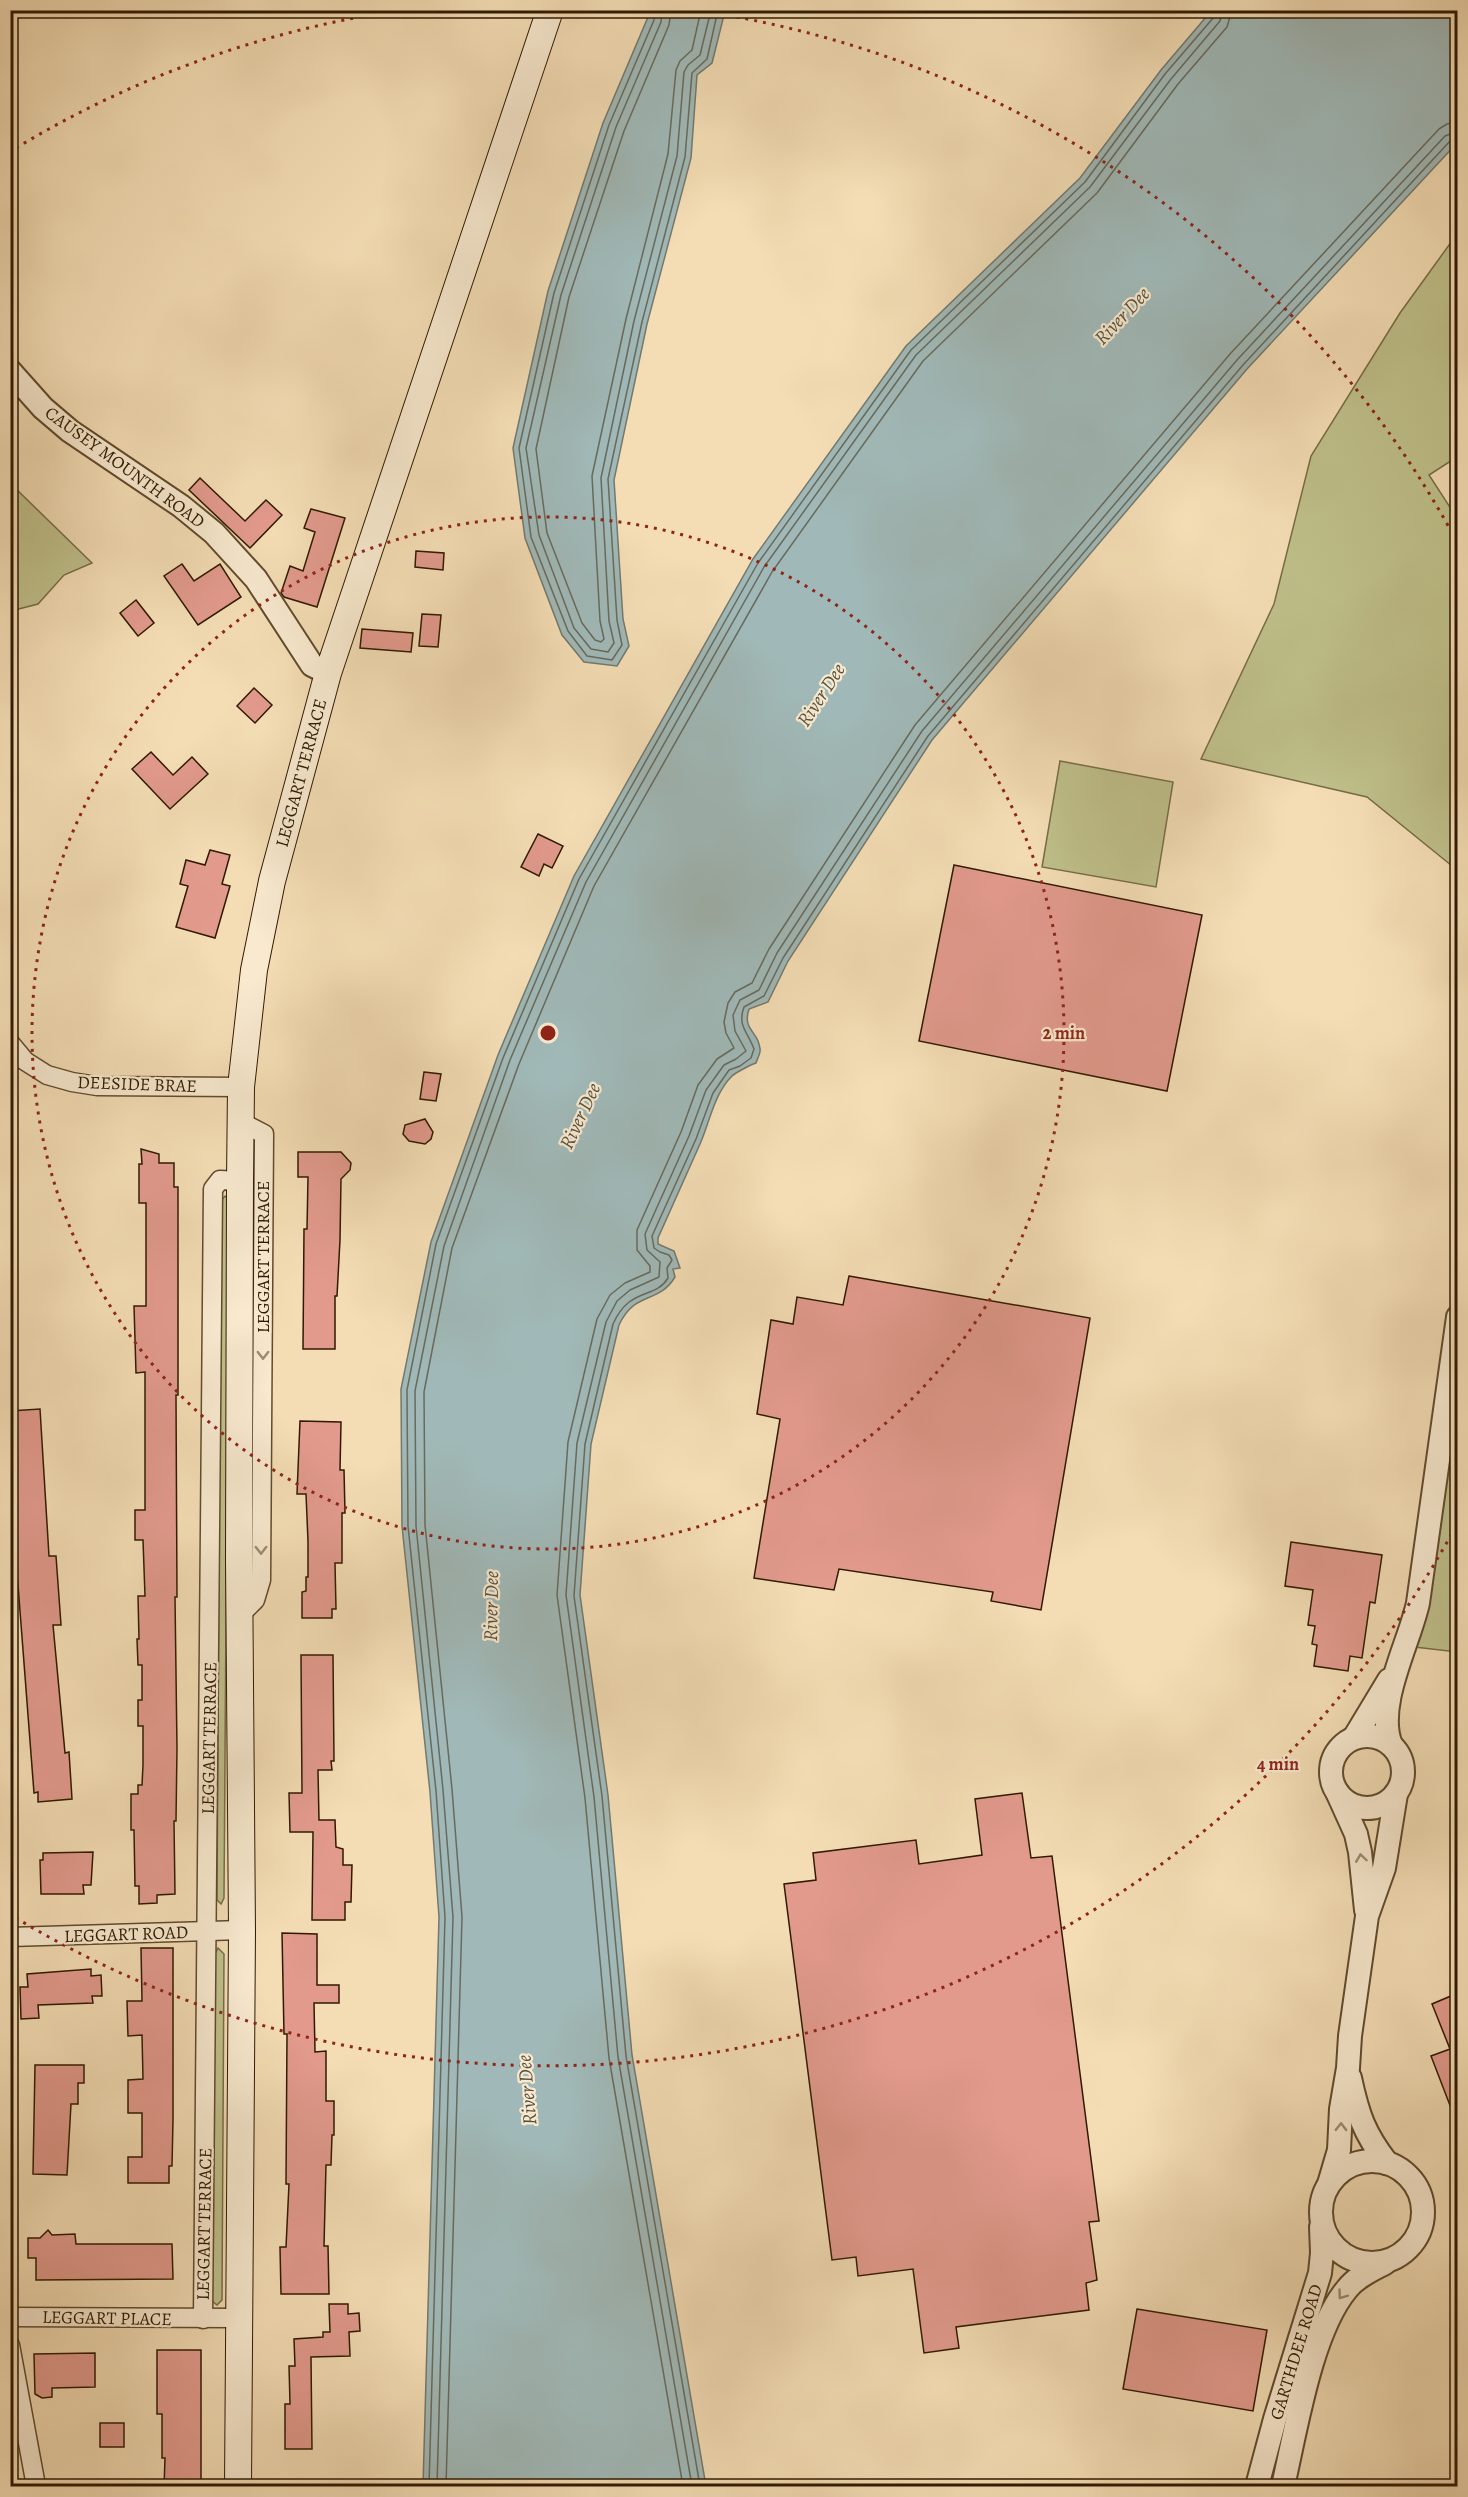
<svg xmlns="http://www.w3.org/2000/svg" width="1468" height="2497" font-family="Alegreya,serif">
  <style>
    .green { fill: #bfc08b; stroke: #776d46; stroke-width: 1.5 }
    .water { fill: #a0b9b8; stroke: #73796e; stroke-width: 1.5 }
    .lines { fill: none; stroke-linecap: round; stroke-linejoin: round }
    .shore { stroke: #686a5c; stroke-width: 1.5 }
    .building { fill: #e29a8d; stroke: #2f1a00; stroke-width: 1.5 }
    .minor-casing { stroke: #604b2d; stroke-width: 21 }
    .tertiary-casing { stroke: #604b2d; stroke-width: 26 }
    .secondary-casing { stroke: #2f1a00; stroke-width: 28 }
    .minor { stroke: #f8e9cf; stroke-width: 18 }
    .tertiary { stroke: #f8e9cf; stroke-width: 22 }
    .secondary { stroke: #f8e9cf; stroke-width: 26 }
    .oneway { stroke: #9e8c72 }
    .ring { fill: none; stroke: #8f2418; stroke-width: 3; stroke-dasharray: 3 6 }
    .labels { text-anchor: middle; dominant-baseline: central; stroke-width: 4.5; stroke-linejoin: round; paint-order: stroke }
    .street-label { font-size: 18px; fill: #2f1a00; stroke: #f8e9cf }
    .water-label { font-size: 20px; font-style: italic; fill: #575240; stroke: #f8e9cf }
    .centre { fill: #8f2418; stroke: #f8e9cf; stroke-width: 3 }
    .ring-label { font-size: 18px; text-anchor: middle; font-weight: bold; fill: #8f2418; stroke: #f8e9cf; stroke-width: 4.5; stroke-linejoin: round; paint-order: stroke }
  </style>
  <rect width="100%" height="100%" fill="#f4ddb5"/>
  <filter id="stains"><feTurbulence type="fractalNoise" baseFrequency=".00333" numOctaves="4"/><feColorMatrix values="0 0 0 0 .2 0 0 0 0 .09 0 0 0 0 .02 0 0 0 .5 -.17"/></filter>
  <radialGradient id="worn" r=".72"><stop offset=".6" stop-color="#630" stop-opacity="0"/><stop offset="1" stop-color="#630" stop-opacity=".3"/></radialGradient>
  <!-- green -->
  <g class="green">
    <path d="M1457,234V457L1429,475L1457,518V870L1367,797L1201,759L1274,604L1311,456L1400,313Z"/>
    <path d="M11,484L92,563L64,575L38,604L11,611Z"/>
    <path d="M1060,761L1173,782L1156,887L1042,867Z"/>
    <path d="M225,1196L229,1200L224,1898L221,1904L217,1900L221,1201Z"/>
    <path d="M1457,1317V1652L1406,1646Z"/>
    <path d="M218,1948L224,1954L222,2300L217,2305L212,2301L213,1958Z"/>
  </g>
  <!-- water -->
  <g class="water">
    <path d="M1212,10L1457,11V143L1247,369L932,740L788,961L768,1002L749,1009C742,1031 759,1031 760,1049C761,1053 757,1059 756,1063C752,1064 735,1073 732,1076C714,1094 710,1121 700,1144C686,1175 672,1206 658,1238V1244L674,1251L680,1268L673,1269L675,1277C658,1305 635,1290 619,1325L591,1444L580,1595L608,1795L632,2055L706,2486H423L439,1917L430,1792L402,1526L401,1389L431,1242L498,1055L574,876L753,559L906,346L1080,178L1161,70Z"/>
    <path d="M649,11H725L712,63L697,75L691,158L647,324L614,480L623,619L629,646L617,666L584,662L562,635L525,538L513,448L548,291L603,123L648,17Z"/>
  </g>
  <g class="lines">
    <!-- shore -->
    <g class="shore">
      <path d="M655,10L654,20L609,125L554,293L519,448L531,537L568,631L587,656L612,660L622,645L617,620L608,479L642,322L685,157L692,73L707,59L718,10"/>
      <path d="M662,10L661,22L616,127L561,295L526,448L539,535L574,628L591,649L608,652L614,643L609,621L601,478L634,321L677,156L684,72L688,65L700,55L711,10"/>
      <path d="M671,10L669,25L624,131L569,297L536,449L547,533L582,623L595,640L601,642L604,639L600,621L592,476L626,319L668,154L676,70L680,61L692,50L701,10"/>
      <path d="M429,2486L445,1917L436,1791L408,1526L407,1390L436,1244L503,1058L579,879L758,563L911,350L1085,182L1165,74L1214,17L1216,10"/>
      <path d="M437,2486L453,1917L443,1790L416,1526L415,1391L444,1246L510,1060L586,882L764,567L916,355L1090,187L1171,79L1220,21L1223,10"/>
      <path d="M446,2486L462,1917L452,1789L425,1525L424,1392L452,1248L519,1064L594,886L772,572L923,361L1097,193L1178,84L1227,27L1232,10"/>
      <path d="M683,2486L609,2058L585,1798L557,1595L568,1442L597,1319L610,1295L625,1283L650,1272V1266L637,1250V1230L681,1132L698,1085L717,1059L734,1048L726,1033L724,1022L728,1003L735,992L752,983L769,949L915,725L1230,354L1439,129L1447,124L1458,122"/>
      <path d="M692,2486L618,2057L594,1797L566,1595L577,1443L606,1322L617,1301L630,1290L659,1277L660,1262L647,1250L645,1234L689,1136L706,1090L724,1065L736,1059L746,1051L735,1031L733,1015L740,1000L759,990L777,953L922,731L1237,360L1445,136L1458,131"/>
      <path d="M700,2486L626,2056L602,1796L574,1596L585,1444L613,1324C630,1286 655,1300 668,1278L667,1268L672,1260L669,1255L660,1252L654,1248L652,1236L696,1139L713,1093L729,1070L740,1066L751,1058L754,1049C748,1032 737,1026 744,1007L764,996L783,958L928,736L1243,365L1450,141L1458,139"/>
    </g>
  </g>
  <!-- building -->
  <g class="building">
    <path d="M200,478L245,521L266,500L282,515L250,548L189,490Z"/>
    <path d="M311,509L345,518L317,607L284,597L281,593L290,566L303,571L315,532L304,528Z"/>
    <path d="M416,551L444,553L443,570L415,567Z"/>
    <path d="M182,564L194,581L220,564L241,597L198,625L164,576Z"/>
    <path d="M136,600L154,623L138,636L120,613Z"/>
    <path d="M422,614L441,615L438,647L419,646Z"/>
    <path d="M362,629L413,633L411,652L360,648Z"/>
    <path d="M254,688L272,705L255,723L237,706Z"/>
    <path d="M151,752L173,775L192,757L208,774L170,809L132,769Z"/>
    <path d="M538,834L563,846L552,868L544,864L539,876L521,867Z"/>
    <path d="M210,850L230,855L222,884L230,886L215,938L176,927L188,886L180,884L186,860L205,865Z"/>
    <path d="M954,865L1202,915L1167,1091L919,1041Z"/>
    <path d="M424,1072L441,1074L436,1101L420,1099Z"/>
    <path d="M425,1119L433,1132L431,1139L425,1144L409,1141L403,1134L405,1125Z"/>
    <path d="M141,1149L159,1154V1163H174V1187H178V1395H176L177,1597H175L177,1748L176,1821H174L175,1894L157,1895V1903L139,1904V1886H135L134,1830H131V1794H138V1785H142L143,1765V1726H138V1700H142V1665H138L137,1639H139L138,1596H145L143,1540H135V1510H145V1372L136,1373L134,1306H146V1203H139V1164H142Z"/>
    <path d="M298,1152H341L351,1163L350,1170L341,1179L340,1240L337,1296H335V1349H303L304,1229H307L308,1177H298Z"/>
    <path d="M849,1276L1090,1318L1041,1610L991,1601L993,1592L839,1569L834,1590L754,1578L780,1419L757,1414L771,1320L793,1324L797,1297L843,1305Z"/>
    <path d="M40,1409L49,1556H56L61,1625H53L65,1753L69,1752L72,1799L38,1802V1792L34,1793L18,1585L10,1475V1411Z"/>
    <path d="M300,1421L341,1422L340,1470H344L345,1513H342V1563H335L336,1609H332V1618H302V1592L306,1591V1577H308V1541L306,1494H297Z"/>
    <path d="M1291,1542L1382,1555L1375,1603L1370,1602L1362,1658L1350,1656L1348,1671L1314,1666L1317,1645L1312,1644L1315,1626L1308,1625L1313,1590L1285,1586Z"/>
    <path d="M301,1655H333L334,1761H331L332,1770H318L319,1820H335L336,1847L343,1849V1865H352L351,1902H345V1920H312L313,1832H290L289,1793H302Z"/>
    <path d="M1022,1793L1031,1858L1052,1856L1099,2221L1089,2222L1097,2280L1086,2283L1089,2310L956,2327L959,2348L924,2353L913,2269L858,2276L856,2257L832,2260L784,1884L816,1880L813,1853L916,1840L919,1864L982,1855L975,1799Z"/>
    <path d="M93,1852L91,1885H83L84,1894H41L40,1860H43V1853Z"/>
    <path d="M282,1933L317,1934V1985H339V2003H314L315,2052L326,2051V2101H334V2135H332L331,2165H326L324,2246H328L329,2294H281L280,2247H286L289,2184H286L287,2034H284Z"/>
    <path d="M141,1948H173V2120L172,2166H169V2183H128V2157H142V2113H128V2080L143,2079L142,2035L128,2036L127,2001H142Z"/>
    <path d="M91,1969V1976L101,1975L102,1996H92L93,2003L38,2005L39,2018L21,2019L20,1987H28L27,1974Z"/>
    <path d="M1458,1993V2120L1456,2121L1431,2056L1450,2049L1432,2004Z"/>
    <path d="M35,2065H84V2083H78V2104H71L67,2175L33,2174Z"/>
    <path d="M48,2230L52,2235L75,2234L76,2244H172L173,2279L36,2280V2258H28V2238H40Z"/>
    <path d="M329,2304H348V2314L359,2313L360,2331L349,2332L350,2356L311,2357L312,2449H285V2404H290L289,2366H295L294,2339L323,2337V2332H330Z"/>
    <path d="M1137,2309L1267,2330L1253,2411L1123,2389Z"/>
    <path d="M157,2350H201V2487H164L165,2458H162V2414H157Z"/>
    <path d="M95,2353V2387L52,2388V2397L42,2398L35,2394L34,2354Z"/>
    <rect x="100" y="2423" width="24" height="24"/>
  </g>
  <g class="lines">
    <defs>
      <g id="minor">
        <path d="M10,1043L25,1061L47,1075L72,1082L97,1086L241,1087"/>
        <path d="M239,1616L255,1600L261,1580L264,1134L241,1122"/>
        <path d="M10,1937L242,1930"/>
        <path d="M10,2317L239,2318"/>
        <path d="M203,2319L213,1189L220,1180L240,1181"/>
        <path d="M10,2345L36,2486"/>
      </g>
      <g id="tertiary">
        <path d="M10,371L43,408L70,431L181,506L214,533L256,579L312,665L328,673"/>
        <circle cx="1367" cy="1772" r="36"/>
        <path d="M1354,1738L1389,1680"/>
        <path d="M1391,1745C1375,1705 1409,1644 1418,1603L1458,1317"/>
        <path d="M1337,1792L1356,1834L1360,1852L1366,1910"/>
        <path d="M1350,2078C1358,2115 1364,2133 1387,2163"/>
        <circle cx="1372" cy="2212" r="51"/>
        <path d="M1329,2184L1339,2150L1341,2109L1348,2068L1350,2036L1367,1916L1384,1868L1396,1794"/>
        <path d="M1257,2486L1275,2419L1320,2273L1322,2253L1321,2227"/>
        <path d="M1283,2486C1296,2430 1311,2332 1347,2289C1356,2277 1372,2270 1385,2263"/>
      </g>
      <path id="secondary" d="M238,2486L242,1930L239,1560L240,1181L241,1087L254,970L272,881L328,673L550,10"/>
    </defs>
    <!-- minor casing -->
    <use href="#minor" class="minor-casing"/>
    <!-- tertiary casing -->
    <use href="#tertiary" class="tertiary-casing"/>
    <!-- secondary casing -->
    <use href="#secondary" class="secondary-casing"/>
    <!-- minor -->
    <use href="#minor" class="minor"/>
    <!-- tertiary -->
    <use href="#tertiary" class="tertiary"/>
    <!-- secondary -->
    <use href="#secondary" class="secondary"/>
  </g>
  <!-- one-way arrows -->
  <defs><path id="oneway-chevron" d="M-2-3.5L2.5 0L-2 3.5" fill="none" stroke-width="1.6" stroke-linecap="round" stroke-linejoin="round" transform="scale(1.5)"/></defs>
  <g class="oneway">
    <use href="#oneway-chevron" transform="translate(263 1355) rotate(90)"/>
    <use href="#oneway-chevron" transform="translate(261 1550) rotate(90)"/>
    <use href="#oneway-chevron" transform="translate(1361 1858) rotate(-98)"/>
    <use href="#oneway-chevron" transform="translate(1341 2127) rotate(-89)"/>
    <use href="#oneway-chevron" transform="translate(1342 2295) rotate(126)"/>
  </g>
  <!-- distance rings -->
  <g class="ring">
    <circle cx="548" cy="1033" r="516"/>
    <path d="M1456 1526A1033 1033 0 0 1 16 1918M16 148A1033 1033 0 0 1 395 11M701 11A1033 1033 0 0 1 1456 540"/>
  </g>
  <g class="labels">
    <!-- street labels -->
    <g class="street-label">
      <text transform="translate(125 467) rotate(36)">CAUSEY MOUNTH ROAD</text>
      <text transform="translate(301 773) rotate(-75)">LEGGART TERRACE</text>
      <text transform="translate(137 1084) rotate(2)">DEESIDE BRAE</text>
      <text transform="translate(263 1257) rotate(-90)">LEGGART TERRACE</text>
      <text transform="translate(209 1738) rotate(-89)">LEGGART TERRACE</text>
      <text transform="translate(126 1934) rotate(-2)">LEGGART ROAD</text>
      <text transform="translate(204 2224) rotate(-89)">LEGGART TERRACE</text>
      <text transform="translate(107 2318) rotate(1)">LEGGART PLACE</text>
      <text transform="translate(1296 2352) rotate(-73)">GARTHDEE ROAD</text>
    </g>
    <!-- water labels -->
    <g class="water-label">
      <text transform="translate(1122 316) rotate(-47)">River Dee</text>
      <text transform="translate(821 695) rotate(-57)">River Dee</text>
      <text transform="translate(580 1116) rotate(-65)">River Dee</text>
      <text transform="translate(491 1606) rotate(-89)">River Dee</text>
      <text transform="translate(527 2090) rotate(-95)">River Dee</text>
    </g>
  </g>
  <circle cx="548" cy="1033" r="9" class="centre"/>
  <g class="ring-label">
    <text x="1064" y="1039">2 min</text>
    <text x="1278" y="1770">4 min</text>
  </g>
  <!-- margin -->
  <rect width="1468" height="2497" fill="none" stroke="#f4ddb5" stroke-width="36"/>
  <rect x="12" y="12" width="1444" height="2473" fill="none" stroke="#2f1a00" stroke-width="3"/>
  <rect x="18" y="18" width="1432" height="2461" fill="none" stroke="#2f1a00" stroke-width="1.5"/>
  <rect width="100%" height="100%" filter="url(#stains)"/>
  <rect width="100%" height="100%" fill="url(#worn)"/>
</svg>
